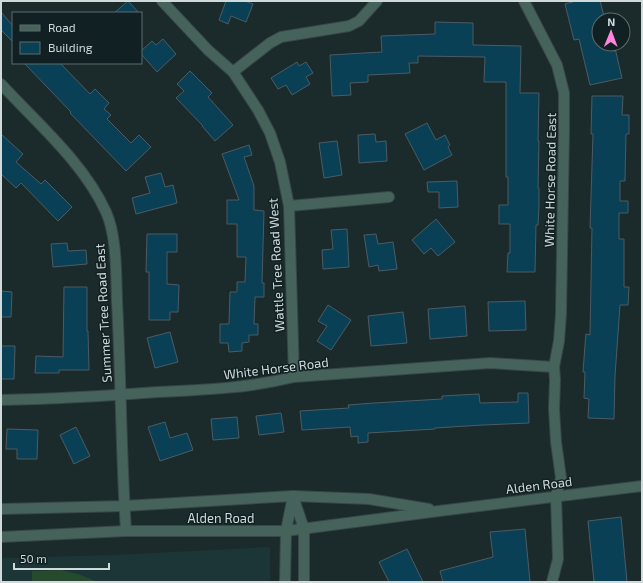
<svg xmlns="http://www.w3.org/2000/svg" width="643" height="583" font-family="'Exo 2',sans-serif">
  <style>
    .built { fill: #1c3537 }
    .green { fill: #264a2d }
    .building { fill: #094055; stroke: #4d5b63 }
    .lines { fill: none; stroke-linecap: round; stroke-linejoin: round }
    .minor-casing { stroke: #384748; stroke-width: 12 }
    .minor { stroke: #46635b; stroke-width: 10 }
    .labels { text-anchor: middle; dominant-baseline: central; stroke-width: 3; stroke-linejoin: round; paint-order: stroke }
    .street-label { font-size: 13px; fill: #d0dadb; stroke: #112123 }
  </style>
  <rect width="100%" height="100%" fill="#1b2b2c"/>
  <!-- built -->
  <path class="built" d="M270,547V582H1V558L114,555Z"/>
  <!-- green -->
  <path class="green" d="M61,570L78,574L98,582H32V571Z"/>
  <!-- building -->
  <g class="building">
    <path d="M128,1L139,13H114Z"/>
    <path d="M226,1H245L253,4L246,22L231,16L228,24L219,20Z"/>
    <path d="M576,1H600L605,20H599V44H614L622,78L590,85L579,39L574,40L565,4Z"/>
    <path d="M1,12L13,26V42L1,30Z"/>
    <path d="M435,22L473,23V45L521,46L520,93H539L538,141H539L538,188H539V206L538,225H536L535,272H507L508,253H510V224H499V205H508V177H506V82H484L485,57L418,56V63H409L410,73L368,75V82L350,83L351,95L332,96L330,55L382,52L381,36L435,34Z"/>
    <path d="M163,39L176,54L157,72L141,54V51L152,41L156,45Z"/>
    <path d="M297,62L299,66L306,62L313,73L306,77L310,84L292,95L286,85L278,89L271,78Z"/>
    <path d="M24,63H60L90,94L95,89L109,103L104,109L111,115L107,119L131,143L139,135L151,147L126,171L70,113L71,112Z"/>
    <path d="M190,71L212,93L208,97L233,125L215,141L202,126H203L176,98L184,91L177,84Z"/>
    <path d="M592,96H623L622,115H629V134H626L625,181H620V201H628V213H619V239H624V287H629L628,305H620L615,376L614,419L588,418L589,399L584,398L585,372H583L585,345L586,334L590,335L592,228H590L593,134H591Z"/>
    <path d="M427,123L436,140L445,135L450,145L448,147L452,155L424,170L405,134Z"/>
    <path d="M1,134L23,154L16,162L41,184L45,180L72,207L58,221L21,183L16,188L1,174Z"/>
    <path d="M375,134L376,142L386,141L387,161L359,163L358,135Z"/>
    <path d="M337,141L342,175L324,178L319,143Z"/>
    <path d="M249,145L252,155L244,157L254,186V210L264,211L262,283H264V297H255L254,324H258V335H249V342L242,343V351L229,352L228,343H220V324H229L230,292H237V282H245L246,257H237V224H227V200H239L222,154Z"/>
    <path d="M161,173L165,187L173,185L177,203L136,214L132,198L150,193L145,177Z"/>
    <path d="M457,181L458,207L439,208V192H428L427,182Z"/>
    <path d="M436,219L455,242L438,256L431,248L424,254L412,240Z"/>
    <path d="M347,229L349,267L323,269L322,250L333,249L331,230Z"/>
    <path d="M147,234H177V252H167V284L179,285L178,312H170V320H149V272H146Z"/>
    <path d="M376,234L378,244L393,242L397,269L379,271L378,265L369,267L364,235Z"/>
    <path d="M67,243L68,251L86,250L87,264L53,267L51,244Z"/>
    <path d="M64,287H87V331H88L89,370H59V373H35L36,356L63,357Z"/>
    <path d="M1,291L12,292L11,317H1Z"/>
    <path d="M525,301L526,330L489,331L488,302Z"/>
    <path d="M328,305L351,320L331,350L317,341L327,326L318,321Z"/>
    <path d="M465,306L467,336L430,339L428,309Z"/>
    <path d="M403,312L407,343L371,346L368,316Z"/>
    <path d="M170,332L178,362L155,368L147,338Z"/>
    <path d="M1,346H15L14,379H1Z"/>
    <path d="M518,393H528L529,423L483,425L435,428V429L368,433V442L358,443V436L351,437L350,427L302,430L300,411L349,408L348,405L374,403L442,399V396L479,394L480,403L518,402Z"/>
    <path d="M281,413L284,432L259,435L256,416Z"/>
    <path d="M237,417L239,438L213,440L211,419Z"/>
    <path d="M165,422L170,438L187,433L193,450L160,461L148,427Z"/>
    <path d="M76,427L90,456L74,464L60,435Z"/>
    <path d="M7,429L38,430L37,459H17V449H6Z"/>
    <path d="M621,517L627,582H594L588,521Z"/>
    <path d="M525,529L530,582H443L440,571L493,557L490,532Z"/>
    <path d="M407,549L423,582H389L379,562Z"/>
  </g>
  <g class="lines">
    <defs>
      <g id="minor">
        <path d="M162,1L208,50L233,72L258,110L270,133L280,162L289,206L294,377"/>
        <path d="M524,1L557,65L564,93V130L561,314L559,341L554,367L555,380L554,409L556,442L561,478L556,496L558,559L552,582"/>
        <path d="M233,72L270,43L281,37L349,26L359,21L377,1"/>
        <path d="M1,84C37,123 84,163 106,212C117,236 116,275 117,301C121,378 121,455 126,531"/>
        <path d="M289,206L389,197"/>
        <path d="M1,400C54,399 106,396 158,392C204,390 249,388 294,377L490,363L554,367"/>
        <path d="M293,496L304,529V582"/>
        <path d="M1,509L124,506L293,496L369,499L429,509"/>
        <path d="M1,537L126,531H286L439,511L642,486"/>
        <path d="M285,582L286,531L293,496"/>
      </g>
    </defs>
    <!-- minor casing -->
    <use href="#minor" class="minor-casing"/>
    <!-- minor -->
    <use href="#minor" class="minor"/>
  </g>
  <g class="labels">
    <!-- street labels -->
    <g class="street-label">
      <text transform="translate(550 180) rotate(-89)">White Horse Road East</text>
      <text transform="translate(276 265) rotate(-93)">Wattle Tree Road West</text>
      <text transform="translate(103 313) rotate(-93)">Summer Tree Road East</text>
      <text transform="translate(276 368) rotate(-7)">White Horse Road</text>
      <text transform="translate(539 485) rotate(-7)">Alden Road</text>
      <text x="221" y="518">Alden Road</text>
    </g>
  </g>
  <!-- border -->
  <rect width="643" height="583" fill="none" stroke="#d0dadb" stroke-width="4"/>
  <!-- legend -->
  <rect x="12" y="12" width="130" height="52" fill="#112123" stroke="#5d6b6d"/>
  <rect x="20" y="25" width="20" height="6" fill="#46635b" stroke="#5d6b6d"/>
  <text x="48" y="32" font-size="12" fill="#d0dadb">Road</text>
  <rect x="20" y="42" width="20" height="12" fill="#094055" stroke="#5d6b6d"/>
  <text x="48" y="52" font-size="12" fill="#d0dadb">Building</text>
  <!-- north arrow -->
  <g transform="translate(611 32) rotate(1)"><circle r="19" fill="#112123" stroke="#5d6b6d"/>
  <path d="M0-3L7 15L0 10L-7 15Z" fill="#ff85de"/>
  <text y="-6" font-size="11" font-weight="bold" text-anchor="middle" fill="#d0dadb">N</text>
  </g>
  <!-- scale -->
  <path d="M14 563v6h95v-6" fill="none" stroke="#d0dadb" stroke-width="2"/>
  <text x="20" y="563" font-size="12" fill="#d0dadb" stroke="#112123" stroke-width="3" paint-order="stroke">50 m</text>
</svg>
